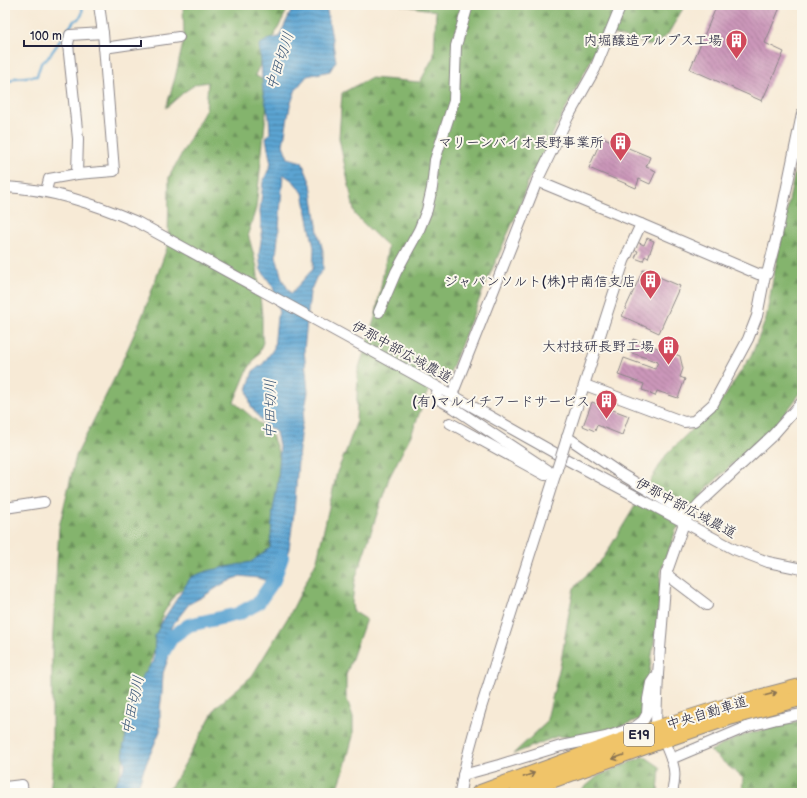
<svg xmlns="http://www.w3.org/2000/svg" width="807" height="798" font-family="'Balsamiq Sans','Klee One',sans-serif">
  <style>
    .forest { fill: url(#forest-firs); stroke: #536b54 }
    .water { fill: url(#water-rules); stroke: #3e6386; fill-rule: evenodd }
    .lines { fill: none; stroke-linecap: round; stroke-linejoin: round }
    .stream { stroke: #5ba4d2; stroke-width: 2.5 }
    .river { stroke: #5ba4d2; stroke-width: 14 }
    .building { fill: url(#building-back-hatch) }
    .minor-casing { stroke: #8c8688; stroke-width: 12 }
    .highway-casing { stroke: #8c8688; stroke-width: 17 }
    .minor { stroke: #fff; stroke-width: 10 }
    .highway { stroke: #f0c469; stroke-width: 15 }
    .minor-bridge-casing { stroke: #8c8688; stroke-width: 12; stroke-linecap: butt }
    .minor-bridge { stroke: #fff; stroke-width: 10 }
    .oneway { stroke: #897352 }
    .labels { text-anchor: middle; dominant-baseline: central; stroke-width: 4; stroke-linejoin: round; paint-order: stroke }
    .shield { fill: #fbf7ec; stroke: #636270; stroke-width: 1 }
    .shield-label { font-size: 13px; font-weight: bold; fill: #22223b }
    .poi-label { font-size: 14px; fill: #22223b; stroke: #fbf7ec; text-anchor: end }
    .street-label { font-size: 14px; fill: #22223b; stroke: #fbf7ec }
    .water-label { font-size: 15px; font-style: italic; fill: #395677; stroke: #fbf7ec }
  </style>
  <defs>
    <pattern id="forest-firs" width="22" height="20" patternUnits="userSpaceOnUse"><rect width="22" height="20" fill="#84b46d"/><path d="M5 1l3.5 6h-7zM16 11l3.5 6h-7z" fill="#6c925b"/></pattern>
    <pattern id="water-rules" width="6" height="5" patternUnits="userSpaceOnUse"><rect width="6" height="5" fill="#5ba4d2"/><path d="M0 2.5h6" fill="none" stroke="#4b85ac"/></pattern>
    <pattern id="building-back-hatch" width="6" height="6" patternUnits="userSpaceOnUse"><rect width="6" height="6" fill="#cb96b9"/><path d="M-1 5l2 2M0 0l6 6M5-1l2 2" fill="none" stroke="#a47a98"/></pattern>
  </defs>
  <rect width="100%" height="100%" fill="#fbf7ec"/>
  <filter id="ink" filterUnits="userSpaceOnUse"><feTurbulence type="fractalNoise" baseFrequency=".025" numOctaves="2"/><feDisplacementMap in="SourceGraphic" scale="8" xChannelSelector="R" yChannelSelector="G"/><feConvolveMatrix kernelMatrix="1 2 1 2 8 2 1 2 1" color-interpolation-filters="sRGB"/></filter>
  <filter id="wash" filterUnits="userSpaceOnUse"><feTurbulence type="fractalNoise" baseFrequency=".012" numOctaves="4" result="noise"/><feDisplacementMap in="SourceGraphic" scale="16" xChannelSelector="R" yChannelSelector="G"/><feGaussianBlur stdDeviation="0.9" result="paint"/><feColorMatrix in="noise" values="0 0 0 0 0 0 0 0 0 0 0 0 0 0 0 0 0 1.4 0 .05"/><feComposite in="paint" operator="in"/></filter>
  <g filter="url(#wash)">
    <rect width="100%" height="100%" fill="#f7ead6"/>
    <!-- forest -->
    <g class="forest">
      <path d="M183,5H289V6L255,75L269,84L260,171L256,208L248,234L257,267L262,316V336L263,342L259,353L248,369L234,402L271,433L285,470L274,552L252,571L199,580L176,593L163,614L148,673L114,793H50L52,774V649L59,527L76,456L116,375L144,312L168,245L169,177L206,109L208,82L196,84L184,92L166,108L175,78L184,39Z"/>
      <path d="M401,5H685L668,34L653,46L603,31L590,62L528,181L520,206L483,290L449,375L438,377L426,395L412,433L389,478L355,580L352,603L353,611L366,619L346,675V696L353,717V736L344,770L336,793H166L178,776L216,707L252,676L290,614L317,560L337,472L346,451L356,423L358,371L376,314L388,247L355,215L339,138L342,93L370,78L420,82L434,56L436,11Z"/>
      <path d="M802,137V391L778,423L708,487L676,530L661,571L658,619L648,679L645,717L617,728L586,739L558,736L513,754L546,723L561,662L568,618L574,588L604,557L666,455L725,396L752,354L766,319L773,279Z"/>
      <path d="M802,720V793H742L743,778L710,751L741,736L759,731Z"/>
      <path d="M644,756L660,767L658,793H578L598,776Z"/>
    </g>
    <!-- water -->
    <path class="water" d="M294,5H326L336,61L330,71L307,76L296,89L290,106L283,145L288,158L302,162L311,184L318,232L323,251V270L316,278L310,292L304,350L308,392L300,435L294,513L289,549L283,568L267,581L258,578L240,576L221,585L204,596L189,604L171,627L168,659L163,673L162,693L160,709V731L143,771L136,793H111L125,766L123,749L130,716L143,675L154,661L155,635L165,617L191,577L207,571L251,562L270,548L273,510L278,482L280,450L276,432L264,424L251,406L247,390L253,371L263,364L274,348L277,317L279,313L273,287L261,270L259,254L262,235L260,211L263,182L271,164L266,138L270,133L269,117L263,92L261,61L259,45L267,40L279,37ZM283,174L293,181L303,193L314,248L313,269L294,290L291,294L282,279L276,256L279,228Z"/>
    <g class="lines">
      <!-- stream -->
      <path class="stream" d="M5,82H9L15,78L37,76C38,71 40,68 41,63L47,59L74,21C83,17 83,14 82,5"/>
      <!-- river -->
      <path class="river" d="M161,657L162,654L172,637L189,625L238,614L258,603L274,580L282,557"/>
    </g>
    <g id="blocks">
      <!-- building -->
      <g class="building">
        <path d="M717,5H781L765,43L784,52L762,101L690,69Z"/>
        <path d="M602,137L650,157L646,167L656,171L650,184L639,179L636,188L589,168Z"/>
        <path d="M647,238L654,241L648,258L645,256L643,261L635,258L638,251L634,250L637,242L644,245Z"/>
        <path d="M643,270L680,286L659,333L622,316Z"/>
        <path d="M633,339L680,356L683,369L680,377L685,379L678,398L657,391L655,396L650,394L651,393L642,390L644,384L618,375L624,358L655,369L658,362L629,352Z"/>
        <path d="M592,402L629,416L622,435L597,425L595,431L583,426Z"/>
      </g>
    </g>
  </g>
  <g filter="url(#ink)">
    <use href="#blocks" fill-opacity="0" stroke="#8c8688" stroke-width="1"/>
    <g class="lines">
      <defs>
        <g id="minor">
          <path d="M104,48L179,37"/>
          <path d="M77,174L78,139L68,44L70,35L103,33"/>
          <path d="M537,181L568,117L595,69L621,5"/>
          <path d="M5,187C51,189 95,204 137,222L452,395L562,457L734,549L768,562L802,569"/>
          <path d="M46,191L49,179L77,174L114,171L103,33L99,5"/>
          <path d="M379,312L396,272L419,230L427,210L432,188L435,160L454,101L456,46L468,5"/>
          <path d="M585,385L684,422L694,421L713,404L748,339L757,316L765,275"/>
          <path d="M439,388L436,395L438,399L454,408L555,475"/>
          <path d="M452,395L537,181L641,224L758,274L765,275L767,274L777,235L802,114"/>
          <path d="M450,423L545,475"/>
          <path d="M567,437L621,474L689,515"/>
          <path d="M566,441L624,261L641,224"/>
          <path d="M5,508L44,502"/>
          <path d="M666,574L707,605"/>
          <path d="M656,722L658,674L666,574L684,523L689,515L700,503L773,435L802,402"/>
          <path d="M666,746C674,765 677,772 672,793"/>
          <path d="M671,759L749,726L777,719L802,714"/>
          <path d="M463,775L499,765L561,746L606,737L635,727L643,721L647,714L648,699L651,683L655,677"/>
          <path d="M5,787L22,785L23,793"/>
          <path d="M460,793C464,764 473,736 481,708L557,469"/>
        </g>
        <g id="highway">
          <path d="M479,793L651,730L730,705L802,686"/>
          <path d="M517,793L655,743L731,717L802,698"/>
        </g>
      </defs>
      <!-- minor casing -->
      <use href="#minor" class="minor-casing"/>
      <!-- highway casing -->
      <use href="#highway" class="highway-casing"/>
      <!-- minor -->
      <use href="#minor" class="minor"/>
      <!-- highway -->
      <use href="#highway" class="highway"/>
      <defs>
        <path id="minor-bridge" d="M557,469L566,441"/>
      </defs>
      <!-- minor-bridge casing -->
      <use href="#minor-bridge" class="minor-bridge-casing"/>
      <!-- minor-bridge -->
      <use href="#minor-bridge" class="minor-bridge"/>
    </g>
    <!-- one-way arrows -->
    <defs><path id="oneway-shaft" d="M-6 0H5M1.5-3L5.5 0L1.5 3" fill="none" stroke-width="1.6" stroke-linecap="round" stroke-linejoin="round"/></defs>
    <g class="oneway">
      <use href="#oneway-shaft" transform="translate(771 694) rotate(-15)"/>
      <use href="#oneway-shaft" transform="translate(618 757) rotate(160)"/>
      <use href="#oneway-shaft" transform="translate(529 775) rotate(-20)"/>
    </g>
  </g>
  <!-- icons -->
  <defs>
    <symbol id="building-pin" viewBox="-11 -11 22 30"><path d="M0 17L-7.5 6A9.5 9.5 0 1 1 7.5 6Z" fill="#d1495b" stroke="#fbf7ec"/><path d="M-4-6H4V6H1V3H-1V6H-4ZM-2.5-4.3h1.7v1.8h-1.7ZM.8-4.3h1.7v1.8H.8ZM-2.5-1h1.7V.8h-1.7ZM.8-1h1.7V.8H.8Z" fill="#fff"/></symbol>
  </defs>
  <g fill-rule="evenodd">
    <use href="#building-pin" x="724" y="28" width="25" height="34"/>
    <use href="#building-pin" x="608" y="130" width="25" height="34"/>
    <use href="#building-pin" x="638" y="268" width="25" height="34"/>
    <use href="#building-pin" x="656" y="334" width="25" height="34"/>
    <use href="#building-pin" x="594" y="388" width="25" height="34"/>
  </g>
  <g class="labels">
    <!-- shield labels -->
    <rect class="shield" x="624" y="724" width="30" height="22" rx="3"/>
    <g class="shield-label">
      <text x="639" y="735">E19</text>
    </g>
    <!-- poi labels -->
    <g class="poi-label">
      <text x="722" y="40">内堀醸造アルプス工場</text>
      <text x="604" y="142">マリーンバイオ長野事業所</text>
      <text x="636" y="281">ジャパンソルト(株)中南信支店</text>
      <text x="654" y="346">大村技研長野工場</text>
      <text x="590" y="401">(有)マルイチフードサービス</text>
    </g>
    <!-- street labels -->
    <g class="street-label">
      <text transform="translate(402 352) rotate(29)">伊那中部広域農道</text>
      <text transform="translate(686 508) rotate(28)">伊那中部広域農道</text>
      <text transform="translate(707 713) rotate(-17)">中央自動車道</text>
    </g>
    <!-- water labels -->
    <g class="water-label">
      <text transform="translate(280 61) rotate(-72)">中田切川</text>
      <text transform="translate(270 409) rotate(-90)">中田切川</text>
      <text transform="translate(133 705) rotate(-78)">中田切川</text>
    </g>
  </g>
  <!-- margin -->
  <rect width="807" height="798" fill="none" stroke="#fbf7ec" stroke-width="20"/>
  <!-- scale -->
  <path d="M24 40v6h117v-6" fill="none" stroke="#22223b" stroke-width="2"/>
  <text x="30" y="40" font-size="12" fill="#22223b" stroke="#fbf7ec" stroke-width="3" paint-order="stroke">100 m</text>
</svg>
